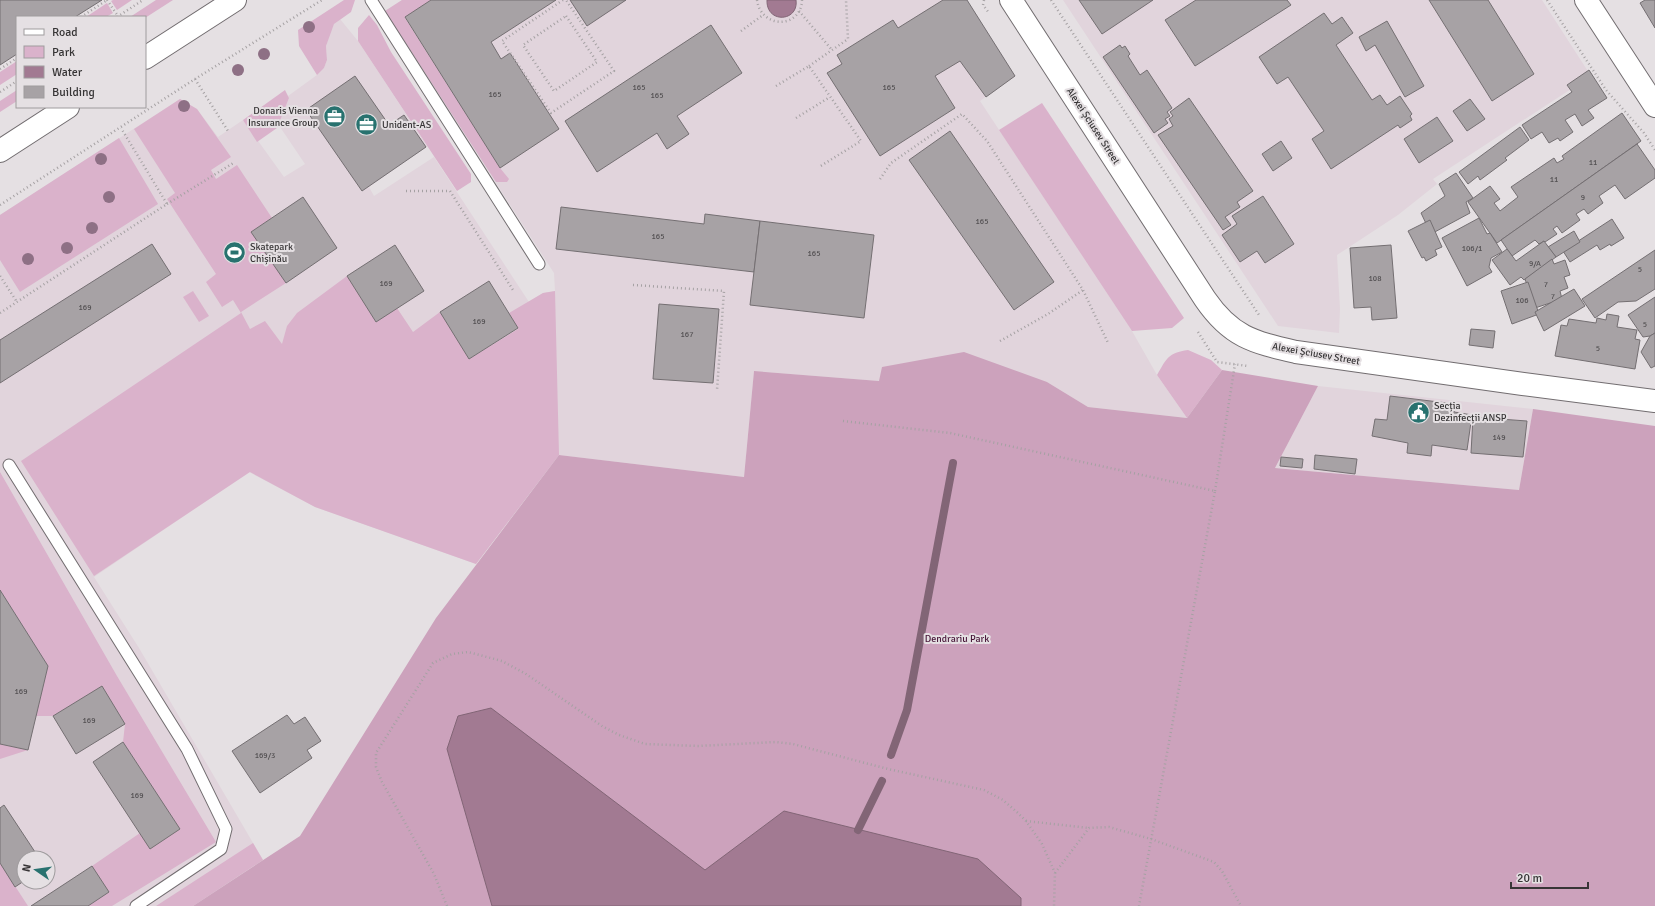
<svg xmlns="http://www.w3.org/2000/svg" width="1655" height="906" font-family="Signika,sans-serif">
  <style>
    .built { fill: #e1d4dc; fill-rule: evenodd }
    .green { fill: #dab2cb }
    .forest { fill: #cca2bc }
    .water { fill: #a27a92; stroke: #826576 }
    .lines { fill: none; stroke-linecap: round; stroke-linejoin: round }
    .stream { stroke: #826576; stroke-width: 8 }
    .building { fill: #a7a2a5; stroke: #746f72 }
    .lane-casing { stroke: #726d70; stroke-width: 13 }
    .street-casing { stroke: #726d70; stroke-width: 24 }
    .primary-casing { stroke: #726d70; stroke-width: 24 }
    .path { stroke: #a5a1a3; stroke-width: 2.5; stroke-dasharray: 1 3; stroke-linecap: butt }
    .lane { stroke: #fff; stroke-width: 11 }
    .street { stroke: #fff; stroke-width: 22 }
    .primary { stroke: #fff; stroke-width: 22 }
    .tree { fill: #8e7085 }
    .labels { text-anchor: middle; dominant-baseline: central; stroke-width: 4; stroke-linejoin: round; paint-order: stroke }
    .number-label { font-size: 8px; fill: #535052 }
    .poi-label { font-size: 10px; fill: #373536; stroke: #e5e0e3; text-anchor: start }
    .street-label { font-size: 10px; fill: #373536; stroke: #e5e0e3 }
    .park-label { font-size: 10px; fill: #471538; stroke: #e5e0e3 }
  </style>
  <rect width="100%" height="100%" fill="#e5e0e3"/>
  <!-- built -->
  <g class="built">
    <path d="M402,0H967L1015,76L980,101L1132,331L1157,375L1187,418L1088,407L1047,382L879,381L754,371L744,477L559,455L476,564L315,507L249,472L94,577L139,648L263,860L193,906H0V215L180,99L197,109L218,137L243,120L284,177L305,164L278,124L289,98L288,96L317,75L324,68L327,60L326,46L329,35L334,24L340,19L358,41L427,146L369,187L374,196L434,157L529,302L543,293L555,291L554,273L385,11ZM24,858H48V882H24Z"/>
    <path d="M1063,0H1542L1591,76L1433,179L1437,184L1398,215L1337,255L1340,309L1339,333L1278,326Z"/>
    <path d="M1318,386L1533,409L1519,490L1275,468Z"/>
  </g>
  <!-- green -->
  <g class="green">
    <path d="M113,0H132L117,10L111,1Z"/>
    <path d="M156,0H173L145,18V17H130Z"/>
    <path d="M344,0H355L351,12L334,24L326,46L327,60L324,68L317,75L299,46L298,30Z"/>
    <path d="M402,0H431L405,18L500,168L509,179L507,182H496L385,11Z"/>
    <path d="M107,3L113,13L106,17H86Z"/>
    <path d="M369,15L377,25L391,52L471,174V182L457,191L358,41V28Z"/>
    <path d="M17,61V74L0,85V72Z"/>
    <path d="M17,90V101L0,112V101Z"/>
    <path d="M285,90L289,98L277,128L257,142L243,120Z"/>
    <path d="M180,99L197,109L231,157L211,170L216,179L237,165L272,218L251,232L286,283L241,312L250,329L265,321L282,344L287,326L297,313L347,276L376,322L397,308L413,332L440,312L469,359L518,329L509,313L543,293L555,291L559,455L476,564L315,507L250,472L94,576L21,461L241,313L233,300L222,307L206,282L216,274L167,199L175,193L134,129Z"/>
    <path d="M1042,103L1184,318L1172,328L1132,331L999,130Z"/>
    <path d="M119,138L158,204L20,292L0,260V215Z"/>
    <path d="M193,291L209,316L199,322L183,297Z"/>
    <path d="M1188,350L1211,360L1222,370L1187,418L1157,375C1167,358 1168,353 1188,350Z"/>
    <path d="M0,472L117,676L216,842L112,906H88L109,892L92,866L140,833L150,849L180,829L123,742L125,724L102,686L53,716H36L48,666L0,590Z"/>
    <path d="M0,744L28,750L0,759Z"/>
    <path d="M253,843L263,860L193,906H156Z"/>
    <path d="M0,863L28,906H0Z"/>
  </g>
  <!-- forest -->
  <path class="forest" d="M964,352L1047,382L1088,407L1187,418L1222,370L1318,386L1275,468L1519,490L1533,409L1655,426V906H193L300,836L436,618L559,455L744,477L754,371L879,381L882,367Z"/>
  <!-- water -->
  <g class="water">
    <path d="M767,0H796C799,22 766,24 767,0Z"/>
    <path d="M491,708L705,870L784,811L978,859L1021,898V906H492L447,749L458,716Z"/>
  </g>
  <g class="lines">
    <!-- stream -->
    <g class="stream">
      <path d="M891,755L907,710L953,463"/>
      <path d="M858,830L882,781"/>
    </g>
  </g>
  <!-- building -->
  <g class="building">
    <path d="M0,0H102L75,17H17V54L0,65Z"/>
    <path d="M431,0H556L491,42L501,59L510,53L559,129L500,168L405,17Z"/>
    <path d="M570,0H626L587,26Z"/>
    <path d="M943,0H967L1015,76L986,97L960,61L935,76L955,108L880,156L827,73L842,64L837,55L893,20L898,28Z"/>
    <path d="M1079,0H1153L1102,34Z"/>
    <path d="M1196,0H1287L1291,5L1195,66L1165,20Z"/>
    <path d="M1429,0H1488L1534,74L1492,101Z"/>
    <path d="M1645,0H1655V28L1640,3Z"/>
    <path d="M1324,13L1332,24L1342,17L1353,33L1336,45L1372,100L1380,95L1387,105L1400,96L1412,114L1410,116L1412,120L1400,128L1398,125L1331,169L1312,139L1324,131L1288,77L1277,84L1259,57Z"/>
    <path d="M1387,21L1424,86L1405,97L1375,45L1366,51L1359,37Z"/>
    <path d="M711,25L742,73L677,116L689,134L667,149L657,133L597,172L565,121Z"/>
    <path d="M1120,45L1122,48L1125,46L1130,54L1128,56L1140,75L1147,70L1172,108L1167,112L1170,116L1165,119L1168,123L1154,133L1103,57Z"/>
    <path d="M1589,70L1607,98L1588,110L1594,118L1582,126L1575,114L1565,120L1573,132L1560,141L1558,138L1549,143L1542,132L1531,139L1522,125L1572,92L1567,85Z"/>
    <path d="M355,76L389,125L404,115L426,147L362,191L306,110Z"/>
    <path d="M1189,98L1253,191L1237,202L1240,207L1225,217L1231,225L1223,230L1158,135L1173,126L1169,119L1173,116L1170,112Z"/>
    <path d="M1470,99L1485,119L1467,131L1453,111Z"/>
    <path d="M1622,113L1641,141L1497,243L1468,202L1490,186L1500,199L1494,203L1500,211L1518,197L1511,187L1554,158L1557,163L1564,159L1562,156Z"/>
    <path d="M1437,117L1453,141L1419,163L1404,139Z"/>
    <path d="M1520,127L1529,140L1505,158L1507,160L1480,180L1478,176L1468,184L1459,172Z"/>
    <path d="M950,131L1054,282L1014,310L909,160Z"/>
    <path d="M1281,141L1292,158L1273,171L1262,154Z"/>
    <path d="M1637,144L1655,170V178L1625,199L1615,185L1599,196L1603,203L1588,214L1584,209L1576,214L1580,220L1562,233L1557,226L1553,229L1557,234L1545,242L1544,241L1539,244L1535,240L1512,256L1501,240Z"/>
    <path d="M1456,173L1473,198L1466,202L1470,213L1431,234L1421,213L1445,196L1439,184Z"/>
    <path d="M1263,196L1294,244L1265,263L1257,251L1240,262L1222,235L1237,224L1232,216Z"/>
    <path d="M303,197L337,248L286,283L251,232Z"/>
    <path d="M561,207L704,224L705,214L760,221L754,272L556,249Z"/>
    <path d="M1479,218L1487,234L1490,233L1502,252L1491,258L1489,267L1492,272L1467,286L1442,238Z"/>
    <path d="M1612,219L1624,238L1611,246L1610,244L1600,250L1597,245L1570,262L1563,251Z"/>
    <path d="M1430,220L1442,247L1435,250L1437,255L1426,261L1424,257L1422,258L1408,231Z"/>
    <path d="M760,221L874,235L864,318L750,305Z"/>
    <path d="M1574,231L1580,242L1556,257L1548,247Z"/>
    <path d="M1544,241L1556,257L1524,280L1521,277L1510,285L1492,260L1507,249L1516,261Z"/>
    <path d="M152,244L171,274L0,383V340Z"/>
    <path d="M395,245L424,291L376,322L347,276Z"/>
    <path d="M1391,245L1397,318L1372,320L1371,307L1354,308L1350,248Z"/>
    <path d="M1655,250V289L1636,301L1618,302L1595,318L1582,299Z"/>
    <path d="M1552,259L1554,264L1565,260L1570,275L1564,277L1568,288L1560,291L1562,299L1535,308L1525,279Z"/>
    <path d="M489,281L518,328L469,359L440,312Z"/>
    <path d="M1528,282L1539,314L1512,324L1501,291Z"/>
    <path d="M1574,289L1585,306L1544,331L1535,312Z"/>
    <path d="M1655,297V333L1650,336L1643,337L1628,315Z"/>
    <path d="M659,304L719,309L713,383L653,379Z"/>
    <path d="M1607,314L1619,316L1617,327L1637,330L1635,339L1640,340L1635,369L1555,356L1561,325L1567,326L1569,319L1596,323L1597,318L1606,320Z"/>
    <path d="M1471,329L1495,331L1493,348L1469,345Z"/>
    <path d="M1655,333V366L1651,368L1641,352L1650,336Z"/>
    <path d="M1390,396L1455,404L1454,412L1472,415L1467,450L1432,445L1431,456L1407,453L1408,443L1372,436L1375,419L1387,420Z"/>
    <path d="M1473,417L1527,421L1523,457L1471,453Z"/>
    <path d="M1315,455L1357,459L1355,474L1314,469Z"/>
    <path d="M1281,457L1303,459L1302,468L1280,466Z"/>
    <path d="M0,590L48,666L28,750L0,744Z"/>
    <path d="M102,686L125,724L76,754L53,716Z"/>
    <path d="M287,715L294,724L305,717L321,741L307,750L312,758L260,793L232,751Z"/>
    <path d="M123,742L180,829L150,849L93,762Z"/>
    <path d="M4,805L39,858H24V881L15,887L0,863V808Z"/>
    <path d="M92,866L109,892L88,906H31Z"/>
  </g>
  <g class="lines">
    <defs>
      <g id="lane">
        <path d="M371,0L539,264"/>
        <path d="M9,465L187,749L226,829L221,849L136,906"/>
      </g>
      <path id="street" d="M1586,0L1655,106"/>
      <g id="primary">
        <path d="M1011,0L1205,299C1231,337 1253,342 1296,352L1523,384L1655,401"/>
        <path d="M145,58L235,0"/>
        <path d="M0,151L68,107"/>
      </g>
    </defs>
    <!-- lane casing -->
    <use href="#lane" class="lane-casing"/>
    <!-- street casing -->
    <use href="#street" class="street-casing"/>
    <!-- primary casing -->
    <use href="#primary" class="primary-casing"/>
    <!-- path -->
    <g class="path">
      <path d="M107,0L118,16"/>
      <path d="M563,0L502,41L551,113L614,71L566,0"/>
      <path d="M757,0C761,29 801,29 802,0"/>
      <path d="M984,0L983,5L989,13"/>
      <path d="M1051,0L1259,315"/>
      <path d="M1547,0L1606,90L1644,133L1655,150"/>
      <path d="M799,11L832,50"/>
      <path d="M566,16L597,62L554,91L523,45Z"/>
      <path d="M81,17L107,0"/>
      <path d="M117,17L143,0"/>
      <path d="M741,31L763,15"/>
      <path d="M809,66L848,39L846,0"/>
      <path d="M0,69L17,58"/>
      <path d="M195,79L228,131"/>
      <path d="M776,86L809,66L861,141L819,167"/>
      <path d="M0,92L17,81"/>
      <path d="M796,118L830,97"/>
      <path d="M880,179L891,163L962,114L987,141L1083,290L1108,343"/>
      <path d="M406,191H450L513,290"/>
      <path d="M167,204L235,162"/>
      <path d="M0,205L195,79L322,0"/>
      <path d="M0,276L17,302"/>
      <path d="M633,285L724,291L717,390"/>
      <path d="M0,313L167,204L121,128"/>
      <path d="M1198,332L1217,362L1248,366"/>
      <path d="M1000,341L1048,314L1083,290"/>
      <path d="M843,421L950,433L1215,491L1139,906"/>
      <path d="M1215,491L1235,364"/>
      <path d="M1026,821L1089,828"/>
      <path d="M1055,873L1089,828L1109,827L1151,839L1214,862L1222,871L1241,906"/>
      <path d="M447,906L434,874L382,782L376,767V753L433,663L452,654L468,652L502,661L526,674L602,726L619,735L645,744L698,746L776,742L793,744L888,769L984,790L1003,800L1018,813L1026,821L1042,844L1055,873L1054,906"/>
    </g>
    <!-- lane -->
    <use href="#lane" class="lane"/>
    <!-- street -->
    <use href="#street" class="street"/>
    <!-- primary -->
    <use href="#primary" class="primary"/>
  </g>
  <!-- trees -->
  <g class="tree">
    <circle cx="309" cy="27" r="6"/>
    <circle cx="264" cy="54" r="6"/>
    <circle cx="238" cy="70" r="6"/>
    <circle cx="184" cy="106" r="6"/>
    <circle cx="101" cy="159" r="6"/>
    <circle cx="109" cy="197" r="6"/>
    <circle cx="92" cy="228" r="6"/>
    <circle cx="67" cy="248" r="6"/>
    <circle cx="28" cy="259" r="6"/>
  </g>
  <!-- icons -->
  <defs>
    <symbol id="office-disc" viewBox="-11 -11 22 22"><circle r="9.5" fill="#28726f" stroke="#e5e0e3"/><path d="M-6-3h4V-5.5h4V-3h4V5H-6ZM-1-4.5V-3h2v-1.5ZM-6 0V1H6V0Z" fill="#fff"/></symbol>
    <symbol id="stadium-disc" viewBox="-11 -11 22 22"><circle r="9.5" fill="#28726f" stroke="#e5e0e3"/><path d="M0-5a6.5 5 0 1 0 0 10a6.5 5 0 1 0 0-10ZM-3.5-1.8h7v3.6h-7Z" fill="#fff"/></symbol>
    <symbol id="civic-disc" viewBox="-11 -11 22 22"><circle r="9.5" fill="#28726f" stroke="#e5e0e3"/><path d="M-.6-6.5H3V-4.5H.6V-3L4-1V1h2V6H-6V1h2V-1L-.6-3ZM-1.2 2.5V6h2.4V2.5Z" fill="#fff"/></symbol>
  </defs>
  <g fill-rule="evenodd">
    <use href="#office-disc" x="322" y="104" width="25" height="25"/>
    <use href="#office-disc" x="354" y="112" width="25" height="25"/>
    <use href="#stadium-disc" x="222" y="240" width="25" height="25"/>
    <use href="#civic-disc" x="1406" y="400" width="25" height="25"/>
  </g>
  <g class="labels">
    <!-- number labels -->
    <g class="number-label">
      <text x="639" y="87">165</text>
      <text x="889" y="87">165</text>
      <text x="495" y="94">165</text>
      <text x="657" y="95">165</text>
      <text x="1593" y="162">11</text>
      <text x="1554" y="179">11</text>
      <text x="1583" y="197">9</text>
      <text x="982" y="221">165</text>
      <text x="658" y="236">165</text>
      <text x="1472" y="248">106/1</text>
      <text x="814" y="253">165</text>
      <text x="1535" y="263">9/A</text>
      <text x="1640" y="269">5</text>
      <text x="1375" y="278">108</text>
      <text x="386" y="283">169</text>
      <text x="1546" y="284">7</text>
      <text x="1553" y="296">7</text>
      <text x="1522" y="300">106</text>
      <text x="85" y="307">169</text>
      <text x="479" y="321">169</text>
      <text x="1645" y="324">5</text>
      <text x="687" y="334">167</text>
      <text x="1598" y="348">5</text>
      <text x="1499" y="437">149</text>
      <text x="21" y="691">169</text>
      <text x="89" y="720">169</text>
      <text x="265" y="755">169/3</text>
      <text x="137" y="795">169</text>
    </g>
    <!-- poi labels -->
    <g class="poi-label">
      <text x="318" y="111" text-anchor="end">Donaris Vienna<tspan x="318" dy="12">Insurance Group</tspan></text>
      <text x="382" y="125">Unident-AS</text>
      <text x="250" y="247">Skatepark<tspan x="250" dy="12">Chișinău</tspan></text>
      <text x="1434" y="406">Secția<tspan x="1434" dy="12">Dezinfecții ANSP</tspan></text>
    </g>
    <!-- street labels -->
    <g class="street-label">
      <text transform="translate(1093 126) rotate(57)">Alexei Șciusev Street</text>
      <text transform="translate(1316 354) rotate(10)">Alexei Șciusev Street</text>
    </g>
    <!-- park labels -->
    <g class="park-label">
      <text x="957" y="639">Dendrariu Park</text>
    </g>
  </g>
  <!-- legend -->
  <rect x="16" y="16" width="130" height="92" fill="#e5e0e3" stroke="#9f9c9e"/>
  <rect x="24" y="29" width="20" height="6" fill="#ffffff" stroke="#9f9c9e"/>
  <text x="52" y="36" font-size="12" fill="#373536">Road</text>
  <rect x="24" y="46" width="20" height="12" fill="#dab2cb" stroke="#9f9c9e"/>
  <text x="52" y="56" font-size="12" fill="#373536">Park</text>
  <rect x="24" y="66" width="20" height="12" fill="#a27a92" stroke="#9f9c9e"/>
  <text x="52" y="76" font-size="12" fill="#373536">Water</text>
  <rect x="24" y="86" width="20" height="12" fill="#a7a2a5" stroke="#9f9c9e"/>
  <text x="52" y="96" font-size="12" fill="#373536">Building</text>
  <!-- north arrow -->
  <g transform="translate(36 870) rotate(283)"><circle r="19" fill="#e5e0e3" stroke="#9f9c9e"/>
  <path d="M0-3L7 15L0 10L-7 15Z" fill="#28726f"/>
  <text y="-6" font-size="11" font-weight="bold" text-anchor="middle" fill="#373536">N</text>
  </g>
  <!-- scale -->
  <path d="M1511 882v6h77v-6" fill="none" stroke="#373536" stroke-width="2"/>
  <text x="1517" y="882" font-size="12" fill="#373536" stroke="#e5e0e3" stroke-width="3" paint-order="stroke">20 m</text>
</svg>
